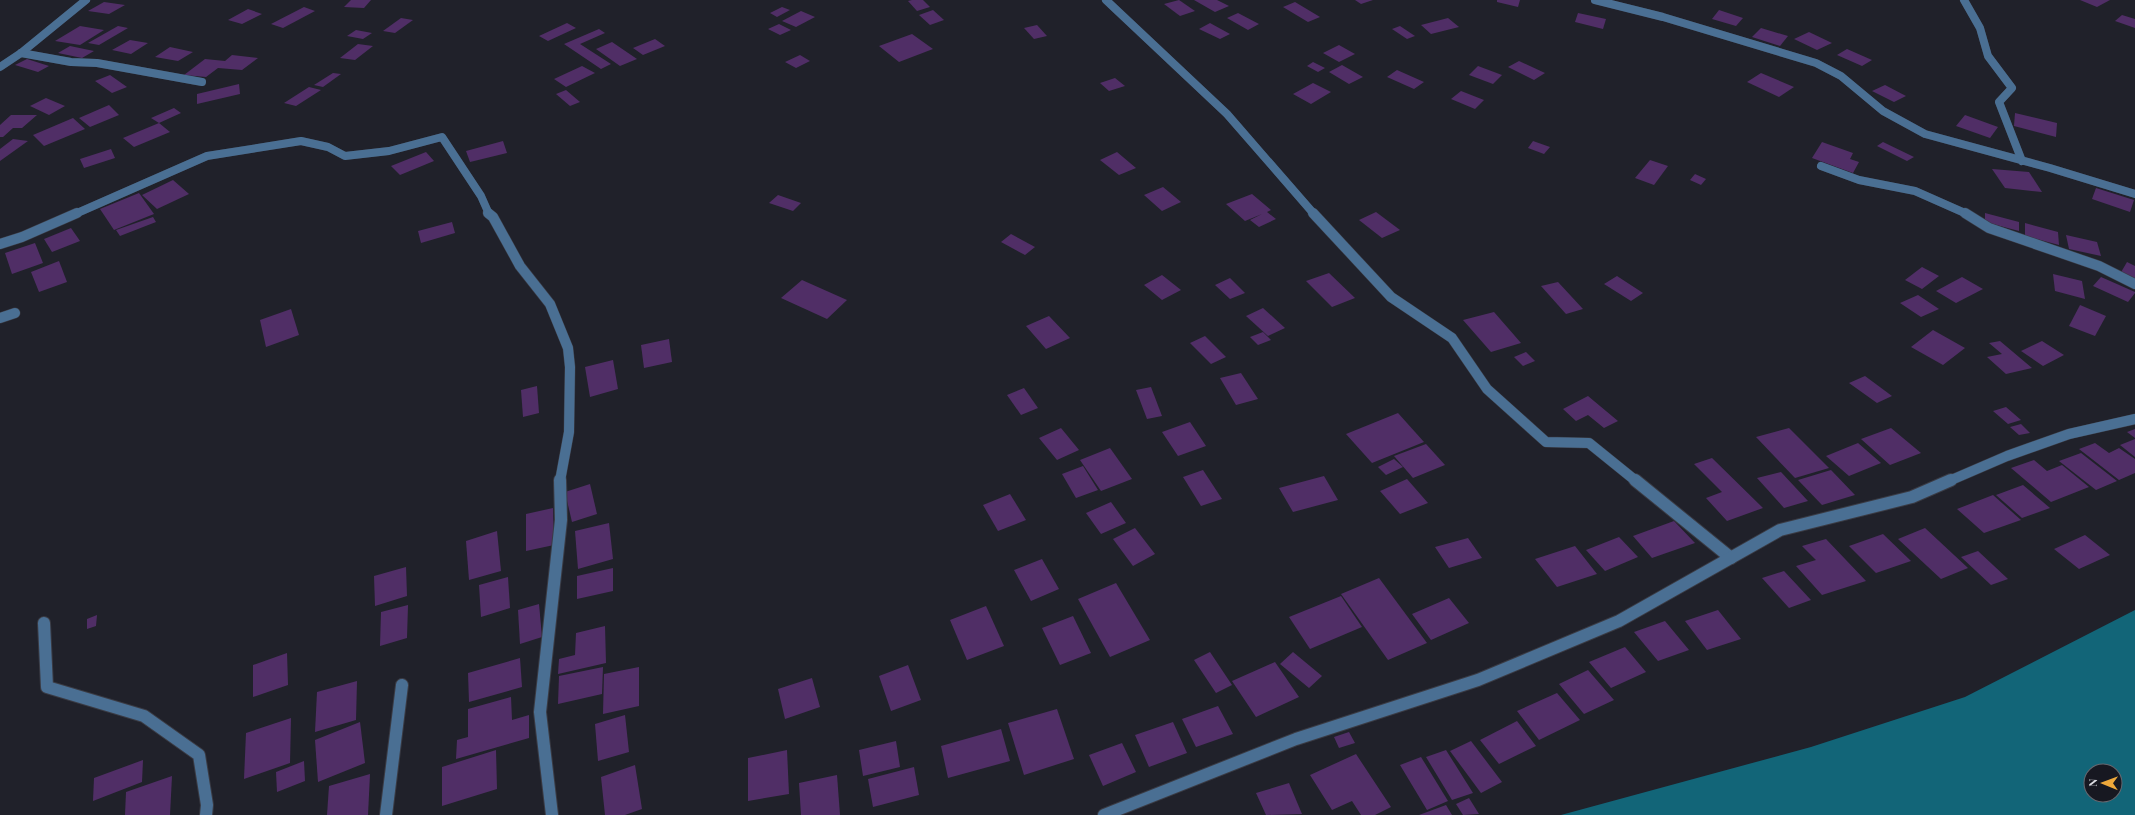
<svg xmlns="http://www.w3.org/2000/svg" width="2135" height="815" font-family="'Playfair Display',serif">
  <style>
    .water { fill: #126578; fill-rule: evenodd }
    .building { fill: #502e66 }
    .lines { fill: none; stroke-linecap: round; stroke-linejoin: round }
    .minor-far2-casing { stroke: #3a3b44; stroke-width: 8 }
    .minor-far1-casing { stroke: #3a3b44; stroke-width: 11 }
    .minor-casing { stroke: #3a3b44; stroke-width: 14 }
    .minor-far2 { stroke: #4a6f93; stroke-width: 8 }
    .minor-far1 { stroke: #4a6f93; stroke-width: 10 }
    .minor { stroke: #4a6f93; stroke-width: 12 }
  </style>
  <rect width="100%" height="100%" fill="#20212a"/>
  <!-- water -->
  <path class="water" d="M2135,610V815H1561L1811,747L1965,697ZM2091,771H2115V795H2091Z"/>
  <!-- building -->
  <g class="building">
    <path d="M351,0H371L364,8L344,7Z"/>
    <path d="M912,0H923L930,7L917,11L908,1Z"/>
    <path d="M1179,0L1195,11L1180,16L1164,4Z"/>
    <path d="M1194,0H1217L1229,6L1215,12Z"/>
    <path d="M1355,0H1373L1361,4Z"/>
    <path d="M1497,0H1520L1518,7L1497,2Z"/>
    <path d="M2080,0H2110L2097,7Z"/>
    <path d="M104,2L125,5L109,14L88,11Z"/>
    <path d="M1295,2L1320,17L1308,22L1283,7Z"/>
    <path d="M304,7L315,11L283,28L271,24Z"/>
    <path d="M782,7L790,10L777,17L770,13Z"/>
    <path d="M248,9L262,14L242,24L228,20Z"/>
    <path d="M933,10L944,20L930,25L919,15Z"/>
    <path d="M1719,10L1743,18L1736,26L1712,19Z"/>
    <path d="M801,11L815,17L796,27L782,21Z"/>
    <path d="M1238,13L1259,24L1248,30L1227,18Z"/>
    <path d="M1578,13L1606,19L1603,29L1575,22Z"/>
    <path d="M2122,15L2135,19V28L2115,21Z"/>
    <path d="M401,18L413,20L395,33L383,31Z"/>
    <path d="M1448,18L1459,27L1431,34L1421,25Z"/>
    <path d="M567,23L576,28L548,41L539,36Z"/>
    <path d="M1210,23L1230,34L1220,39L1199,29Z"/>
    <path d="M779,24L791,30L780,35L768,29Z"/>
    <path d="M1037,25L1047,36L1034,39L1024,28Z"/>
    <path d="M80,26L104,30L80,45L55,41Z"/>
    <path d="M118,26L128,28L99,45L88,43Z"/>
    <path d="M1400,26L1415,36L1407,39L1392,29Z"/>
    <path d="M1761,28L1788,36L1780,46L1752,37Z"/>
    <path d="M599,29L605,33L580,44L611,64L601,69L564,44Z"/>
    <path d="M356,30L372,33L363,39L347,36Z"/>
    <path d="M1809,32L1832,43L1817,50L1794,39Z"/>
    <path d="M912,34L933,49L899,62L879,46Z"/>
    <path d="M655,39L665,46L643,55L633,48Z"/>
    <path d="M130,40L148,43L131,54L112,50Z"/>
    <path d="M612,42L637,59L620,66L596,49Z"/>
    <path d="M358,44L373,46L355,60L340,58Z"/>
    <path d="M1339,45L1355,54L1339,62L1323,53Z"/>
    <path d="M70,46L94,51L82,58L58,53Z"/>
    <path d="M170,47L193,52L178,61L155,57Z"/>
    <path d="M1847,49L1872,60L1862,66L1837,55Z"/>
    <path d="M232,55L258,58L242,70L218,68L206,77L184,75L205,59L225,61Z"/>
    <path d="M800,55L810,61L796,68L785,62Z"/>
    <path d="M27,59L49,66L38,72L15,65Z"/>
    <path d="M1519,61L1545,73L1534,80L1508,67Z"/>
    <path d="M1313,62L1325,68L1318,72L1307,66Z"/>
    <path d="M1342,65L1363,77L1349,84L1329,72Z"/>
    <path d="M582,66L595,73L566,87L554,79Z"/>
    <path d="M1478,66L1502,75L1493,84L1469,75Z"/>
    <path d="M1397,70L1424,82L1414,89L1387,77Z"/>
    <path d="M333,73L341,74L323,87L314,85Z"/>
    <path d="M1761,73L1794,87L1779,97L1747,82Z"/>
    <path d="M110,75L127,87L112,93L95,81Z"/>
    <path d="M1115,78L1125,86L1109,91L1100,83Z"/>
    <path d="M1313,83L1331,92L1311,104L1293,94Z"/>
    <path d="M239,84L240,94L197,104V94Z"/>
    <path d="M1885,85L1906,96L1894,102L1872,91Z"/>
    <path d="M309,87L321,90L296,106L284,103Z"/>
    <path d="M566,90L580,102L570,106L556,94Z"/>
    <path d="M1461,91L1484,100L1475,109L1451,99Z"/>
    <path d="M46,98L65,106L49,115L30,106Z"/>
    <path d="M109,105L119,115L90,127L79,118Z"/>
    <path d="M174,108L181,113L159,123L151,118Z"/>
    <path d="M2015,113L2057,123L2056,137L2014,126Z"/>
    <path d="M11,115H37L22,128H13L3,137H0V125Z"/>
    <path d="M1965,115L1998,127L1990,138L1956,126Z"/>
    <path d="M73,118L85,129L44,146L33,135Z"/>
    <path d="M159,123L170,132L134,147L123,138Z"/>
    <path d="M13,139L28,141L0,161V149Z"/>
    <path d="M503,141L507,153L470,162L466,151Z"/>
    <path d="M1533,141L1550,147L1544,154L1528,148Z"/>
    <path d="M1822,142L1853,153L1850,159L1859,162L1853,173L1812,158Z"/>
    <path d="M1883,142L1914,157L1907,161L1877,146Z"/>
    <path d="M111,149L115,158L84,168L80,159Z"/>
    <path d="M426,152L434,161L400,175L391,166Z"/>
    <path d="M1117,152L1136,168L1119,175L1100,160Z"/>
    <path d="M1650,160L1668,166L1654,185L1635,178Z"/>
    <path d="M1992,169L2029,172L2042,192L2005,188Z"/>
    <path d="M1695,174L1706,179L1701,185L1690,180Z"/>
    <path d="M173,180L189,194L157,209L142,195Z"/>
    <path d="M1163,187L1181,202L1162,211L1144,195Z"/>
    <path d="M2096,188L2134,200L2130,212L2092,199Z"/>
    <path d="M139,193L154,214L114,230L100,209Z"/>
    <path d="M1252,194L1271,210L1267,212L1276,219L1259,227L1250,220L1262,214L1245,221L1226,204Z"/>
    <path d="M778,195L801,203L793,211L769,203Z"/>
    <path d="M1376,212L1400,230L1382,238L1359,220Z"/>
    <path d="M1985,213L2019,222V231L1985,222Z"/>
    <path d="M153,217L156,222L120,236L116,230Z"/>
    <path d="M452,222L455,233L421,243L418,231Z"/>
    <path d="M2025,223L2058,232L2059,245L2025,236Z"/>
    <path d="M71,228L80,241L52,252L44,239Z"/>
    <path d="M1011,234L1035,247L1025,255L1001,242Z"/>
    <path d="M2066,235L2097,242L2101,256L2069,249Z"/>
    <path d="M35,243L43,263L12,274L5,253Z"/>
    <path d="M59,261L67,282L39,292L31,272Z"/>
    <path d="M2127,262L2135,266V280L2120,274Z"/>
    <path d="M1922,267L1939,276L1922,289L1905,280Z"/>
    <path d="M1329,273L1355,298L1332,307L1306,281Z"/>
    <path d="M2053,274L2082,281L2085,299L2055,291Z"/>
    <path d="M1162,275L1181,290L1162,300L1144,285Z"/>
    <path d="M1617,276L1643,293L1631,301L1604,284Z"/>
    <path d="M1962,277L1983,289L1956,303L1936,291Z"/>
    <path d="M2101,277L2135,292V293L2128,302L2093,286Z"/>
    <path d="M1230,278L1245,293L1230,299L1215,285Z"/>
    <path d="M802,280L847,300L827,319L781,298Z"/>
    <path d="M1558,282L1583,309L1566,314L1541,286Z"/>
    <path d="M1918,295L1939,309L1921,317L1900,303Z"/>
    <path d="M2080,305L2106,316L2095,336L2069,326Z"/>
    <path d="M1263,308L1285,328L1268,336L1246,316Z"/>
    <path d="M291,309L299,335L266,347L260,320Z"/>
    <path d="M1494,312L1521,343L1491,352L1463,320Z"/>
    <path d="M1049,316L1070,338L1046,349L1026,326Z"/>
    <path d="M1933,330L1965,348L1943,365L1911,347Z"/>
    <path d="M1263,332L1271,340L1258,345L1250,337Z"/>
    <path d="M1205,336L1226,357L1211,364L1190,343Z"/>
    <path d="M669,339L672,362L644,368L641,345Z"/>
    <path d="M2000,341L2032,368L2006,374L1987,357L2002,354L1989,343Z"/>
    <path d="M2042,341L2064,355L2043,366L2021,351Z"/>
    <path d="M1526,352L1535,361L1523,366L1514,357Z"/>
    <path d="M613,360L618,389L590,397L585,367Z"/>
    <path d="M1241,373L1258,399L1236,405L1220,378Z"/>
    <path d="M1865,376L1892,396L1877,403L1849,383Z"/>
    <path d="M537,386L539,413L523,417L521,390Z"/>
    <path d="M1151,387L1162,416L1147,419L1136,390Z"/>
    <path d="M1024,388L1038,408L1021,415L1007,395Z"/>
    <path d="M1588,396L1618,421L1604,428L1588,415L1576,421L1563,409Z"/>
    <path d="M2006,407L2021,420L2008,424L1993,411Z"/>
    <path d="M1398,413L1424,442L1372,463L1346,434Z"/>
    <path d="M1190,422L1206,446L1178,456L1162,432Z"/>
    <path d="M2021,424L2030,433L2019,435L2010,427Z"/>
    <path d="M1061,428L1079,450L1057,460L1039,438Z"/>
    <path d="M1789,428L1829,468L1795,478L1756,437Z"/>
    <path d="M1891,428L1921,453L1890,465L1861,439Z"/>
    <path d="M2135,429V438L2127,432Z"/>
    <path d="M2135,439V457L2120,445Z"/>
    <path d="M1858,443L1881,463L1849,476L1826,456Z"/>
    <path d="M2095,443L2109,453L2119,448L2135,459V473L2119,480L2079,449Z"/>
    <path d="M1426,444L1445,465L1413,478L1394,456Z"/>
    <path d="M1110,448L1132,479L1101,491L1080,460Z"/>
    <path d="M2081,453L2117,481L2096,490L2059,461Z"/>
    <path d="M1712,458L1763,508L1727,521L1706,498L1722,492L1694,464Z"/>
    <path d="M1394,459L1403,467L1386,475L1378,467Z"/>
    <path d="M2034,460L2047,471L2062,465L2089,487L2051,502L2011,468Z"/>
    <path d="M1083,466L1098,490L1076,498L1062,474Z"/>
    <path d="M1203,470L1222,499L1201,506L1183,477Z"/>
    <path d="M1831,470L1855,495L1822,505L1798,480Z"/>
    <path d="M1781,472L1808,501L1784,508L1757,478Z"/>
    <path d="M1324,476L1338,500L1293,512L1279,488Z"/>
    <path d="M1407,479L1428,503L1400,514L1380,491Z"/>
    <path d="M590,484L597,514L572,522L565,492Z"/>
    <path d="M2023,485L2050,508L2022,518L1996,495Z"/>
    <path d="M1010,494L1026,520L998,531L983,505Z"/>
    <path d="M1993,495L2021,520L1984,533L1957,509Z"/>
    <path d="M1111,502L1126,523L1101,534L1086,513Z"/>
    <path d="M553,508L554,545L526,551V514Z"/>
    <path d="M1674,521L1695,543L1652,558L1633,536Z"/>
    <path d="M609,523L613,559L578,569L575,531Z"/>
    <path d="M1135,528L1155,554L1133,566L1113,539Z"/>
    <path d="M1925,528L1968,568L1941,579L1898,539Z"/>
    <path d="M497,531L501,571L469,580L466,541Z"/>
    <path d="M1883,534L1911,561L1876,573L1849,546Z"/>
    <path d="M2085,535L2110,555L2079,569L2054,549Z"/>
    <path d="M1619,537L1638,557L1605,571L1586,550Z"/>
    <path d="M1468,538L1482,558L1449,568L1435,547Z"/>
    <path d="M1826,539L1866,581L1822,595L1796,566L1816,560L1802,546Z"/>
    <path d="M1575,546L1597,574L1557,587L1535,559Z"/>
    <path d="M1978,551L2008,579L1991,585L1961,557Z"/>
    <path d="M1042,559L1059,589L1031,601L1014,570Z"/>
    <path d="M406,567L407,596L375,606L374,576Z"/>
    <path d="M613,568V591L577,599V576Z"/>
    <path d="M1784,571L1811,600L1789,608L1762,578Z"/>
    <path d="M508,577L510,608L481,617L479,585Z"/>
    <path d="M1379,578L1427,643L1388,660L1341,594Z"/>
    <path d="M1116,583L1150,640L1110,657L1078,599Z"/>
    <path d="M1341,596L1362,627L1310,649L1289,617Z"/>
    <path d="M1449,598L1469,623L1431,640L1412,614Z"/>
    <path d="M539,604L542,637L520,644L518,610Z"/>
    <path d="M408,605L407,638L380,646L381,612Z"/>
    <path d="M986,606L1004,646L967,660L950,620Z"/>
    <path d="M1718,610L1741,639L1707,650L1685,621Z"/>
    <path d="M97,615L96,626L87,629V619Z"/>
    <path d="M1073,616L1091,653L1060,665L1042,628Z"/>
    <path d="M1665,621L1689,650L1658,661L1634,632Z"/>
    <path d="M605,626L606,663L558,674L559,659L575,655L576,633Z"/>
    <path d="M1625,647L1646,672L1611,688L1589,662Z"/>
    <path d="M1210,652L1232,685L1216,693L1194,660Z"/>
    <path d="M1293,652L1322,676L1309,688L1280,664Z"/>
    <path d="M287,653L288,685L253,697V665Z"/>
    <path d="M520,658L522,687L469,702L468,673Z"/>
    <path d="M1275,662L1299,697L1256,717L1232,681Z"/>
    <path d="M908,665L921,700L891,711L879,676Z"/>
    <path d="M603,667L602,694L558,704L559,676Z"/>
    <path d="M639,667V706L603,714L604,674Z"/>
    <path d="M1588,670L1614,700L1584,714L1559,684Z"/>
    <path d="M812,678L820,707L785,719L778,689Z"/>
    <path d="M357,681L356,720L315,732L317,692Z"/>
    <path d="M1557,693L1580,720L1539,740L1517,711Z"/>
    <path d="M511,697L512,720L529,715V738L456,759L457,740L468,737V709Z"/>
    <path d="M1218,706L1233,734L1196,747L1182,719Z"/>
    <path d="M1057,709L1074,759L1024,775L1008,723Z"/>
    <path d="M625,715L629,752L598,761L595,724Z"/>
    <path d="M291,718L290,763L244,779L246,733Z"/>
    <path d="M1517,721L1536,746L1499,764L1480,740Z"/>
    <path d="M360,722L365,763L318,782L315,740Z"/>
    <path d="M1173,722L1187,753L1149,767L1135,735Z"/>
    <path d="M1001,729L1010,761L948,778L941,746Z"/>
    <path d="M1349,732L1355,743L1339,748L1334,737Z"/>
    <path d="M896,741L900,767L863,776L859,750Z"/>
    <path d="M1471,741L1502,782L1481,793L1450,751Z"/>
    <path d="M1122,743L1136,772L1103,786L1089,755Z"/>
    <path d="M496,750L497,789L442,806V767Z"/>
    <path d="M787,750L789,794L748,801V758Z"/>
    <path d="M1446,750L1473,793L1452,800L1426,757Z"/>
    <path d="M1356,754L1391,807L1375,815H1361L1352,801L1332,810L1310,775Z"/>
    <path d="M1421,757L1448,801L1427,810L1400,765Z"/>
    <path d="M143,760L142,782L93,801L94,778Z"/>
    <path d="M304,761L305,781L277,792L276,772Z"/>
    <path d="M635,765L642,809L625,815H605L601,777Z"/>
    <path d="M914,767L919,795L873,807L868,779Z"/>
    <path d="M370,774L368,815H327L329,786Z"/>
    <path d="M837,775L840,815H801L799,783Z"/>
    <path d="M172,776L170,815H125L126,792Z"/>
    <path d="M1289,783L1302,814L1266,815L1256,793Z"/>
    <path d="M1469,798L1479,814L1463,815L1456,804Z"/>
    <path d="M1446,805L1452,815H1419Z"/>
  </g>
  <g class="lines">
    <defs>
      <g id="minor-far2">
        <path d="M1106,0L1227,114L1314,214"/>
        <path d="M1595,0L1663,17L1816,63L1841,76L1883,111L1925,134L2050,168L2135,194"/>
        <path d="M1964,0L1980,28L1988,56L2012,88L1999,102L2022,161"/>
        <path d="M21,53L71,62L97,63L202,82"/>
        <path d="M0,67L21,53L86,0"/>
        <path d="M1821,166L1859,180L1915,191L1967,214"/>
        <path d="M75,214L207,156L301,141L328,147L345,156L389,151L442,137L481,196L489,214"/>
      </g>
      <g id="minor-far1">
        <path d="M488,213L493,217L520,266L550,304L568,348L570,367L569,432L560,481"/>
        <path d="M1313,213L1391,297L1452,338L1487,389L1546,442L1589,443L1636,481"/>
        <path d="M1965,213L1989,228L2099,266L2135,284"/>
        <path d="M0,244L22,237L77,213"/>
        <path d="M0,318L15,313"/>
        <path d="M1949,481L2007,456L2069,434L2135,419"/>
      </g>
      <g id="minor">
        <path d="M1635,480L1731,558"/>
        <path d="M44,623L47,687L144,716L199,755L207,805L206,815"/>
        <path d="M386,815L402,685"/>
        <path d="M552,815L540,712L561,520L560,480"/>
        <path d="M1104,815L1296,739L1478,680L1619,621L1780,530L1912,497L1951,480"/>
      </g>
    </defs>
    <!-- minor-far2 casing -->
    <use href="#minor-far2" class="minor-far2-casing"/>
    <!-- minor-far1 casing -->
    <use href="#minor-far1" class="minor-far1-casing"/>
    <!-- minor casing -->
    <use href="#minor" class="minor-casing"/>
    <!-- minor-far2 -->
    <use href="#minor-far2" class="minor-far2"/>
    <!-- minor-far1 -->
    <use href="#minor-far1" class="minor-far1"/>
    <!-- minor -->
    <use href="#minor" class="minor"/>
  </g>
  <!-- north arrow -->
  <g transform="translate(2103 783) rotate(271)"><circle r="19" fill="#171821" stroke="#66676f"/>
  <path d="M0-3L7 15L0 10L-7 15Z" fill="#eda83b"/>
  <text y="-6" font-size="11" font-weight="bold" text-anchor="middle" fill="#dcdde3">N</text>
  </g>
</svg>
